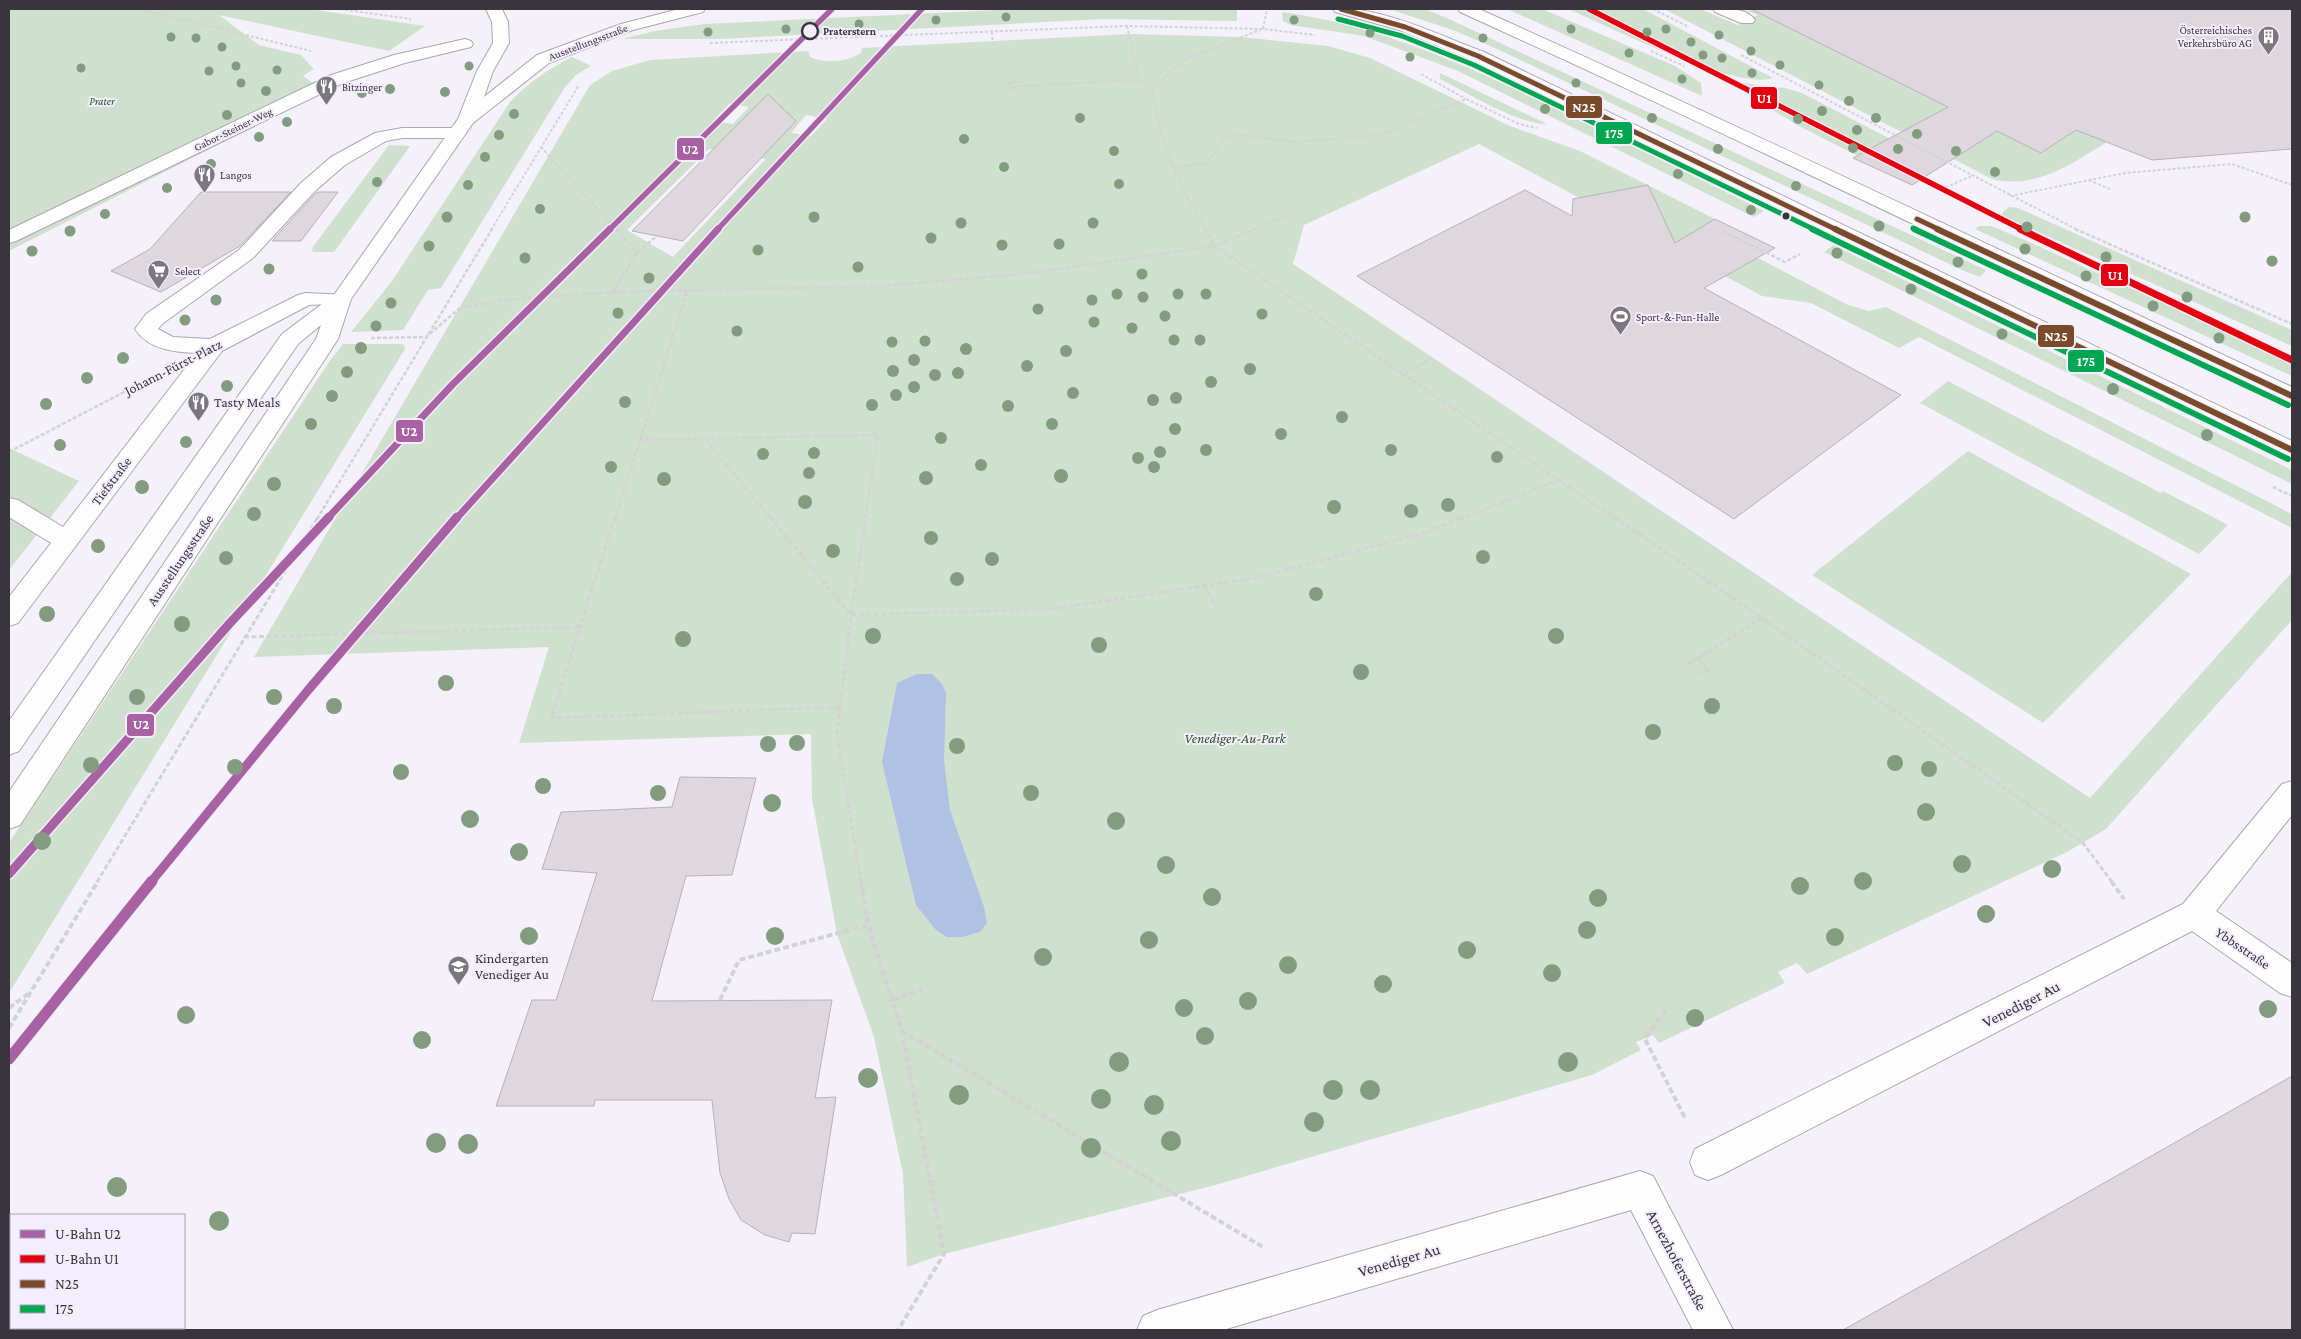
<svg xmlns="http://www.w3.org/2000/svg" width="2301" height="1339" font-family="'Crimson Pro',serif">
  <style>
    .green { fill: #cfe0ce; fill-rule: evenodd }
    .water { fill: #b1c1e4 }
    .building { fill: #ded7dd; stroke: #b8b2b7 }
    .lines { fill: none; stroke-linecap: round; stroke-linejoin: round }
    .minor-casing { stroke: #aaa7ae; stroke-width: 2 }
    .major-casing { stroke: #aaa7ae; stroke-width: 2 }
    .path-far3 { stroke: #d3d2d5; stroke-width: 2; stroke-dasharray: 3 2; stroke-linecap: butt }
    .path-far2 { stroke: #d3d2d5; stroke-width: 2.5; stroke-dasharray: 4 2; stroke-linecap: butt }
    .path-far1 { stroke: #d3d2d5; stroke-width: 3; stroke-dasharray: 5 2.5; stroke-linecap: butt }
    .path { stroke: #d3d2d5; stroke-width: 4; stroke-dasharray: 6 3; stroke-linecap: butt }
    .minor { fill: #fefdfe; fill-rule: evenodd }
    .major { fill: #fefdfe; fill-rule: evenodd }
    .bus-1-far1-casing { stroke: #f4edfe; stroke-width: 8 }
    .bus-1-casing { stroke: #f4edfe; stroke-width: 9 }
    .bus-2-far1-casing { stroke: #f4edfe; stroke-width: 8 }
    .bus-2-casing { stroke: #f4edfe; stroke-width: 9 }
    .bus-1-far1 { stroke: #7a4b2a; stroke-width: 5 }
    .bus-1 { stroke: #7a4b2a; stroke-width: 6 }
    .bus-2-far1 { stroke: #00a651; stroke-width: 5 }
    .bus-2 { stroke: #00a651; stroke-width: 6 }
    .metro-1-far3-casing { stroke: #f4edfe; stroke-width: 8 }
    .metro-1-far2-casing { stroke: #f4edfe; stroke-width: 10 }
    .metro-1-far1-casing { stroke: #f4edfe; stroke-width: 12 }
    .metro-1-casing { stroke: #f4edfe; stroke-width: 15 }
    .metro-2-far1-casing { stroke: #f4edfe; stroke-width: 8 }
    .metro-2-casing { stroke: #f4edfe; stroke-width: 10 }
    .metro-1-far3 { stroke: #a862a4; stroke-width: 5.5 }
    .metro-1-far2 { stroke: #a862a4; stroke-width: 7 }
    .metro-1-far1 { stroke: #a862a4; stroke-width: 9 }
    .metro-1 { stroke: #a862a4; stroke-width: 11 }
    .metro-2-far1 { stroke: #e3000f; stroke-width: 5.5 }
    .metro-2 { stroke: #e3000f; stroke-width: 7 }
    .tree { fill: #839c80 }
    .stop-dot { fill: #f4edfe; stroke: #38353d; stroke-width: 2.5 }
    .bus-dot { fill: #38353d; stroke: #f4edfe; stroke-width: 2 }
    .labels { text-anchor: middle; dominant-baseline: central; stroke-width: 4; stroke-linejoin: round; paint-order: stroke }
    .far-poi-label { font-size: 11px; fill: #38353d; stroke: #f4edfe; text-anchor: start }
    .far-stop-label { font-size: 11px; font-weight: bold; fill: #38353d; stroke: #f4edfe; text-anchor: start }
    .far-street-label { font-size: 11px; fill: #38353d; stroke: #f4edfe }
    .far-park-label { font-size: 11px; font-style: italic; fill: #25561d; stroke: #f4edfe }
    .street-label { font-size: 14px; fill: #38353d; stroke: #f4edfe }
    .poi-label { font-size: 14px; fill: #38353d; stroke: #f4edfe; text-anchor: start }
    .park-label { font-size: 14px; font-style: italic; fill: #25561d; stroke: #f4edfe }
    .near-street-label { font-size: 16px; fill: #38353d; stroke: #f4edfe }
    .line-badge { stroke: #f4edfe; stroke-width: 2 }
    .badge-label { font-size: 14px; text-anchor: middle; font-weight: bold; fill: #fff }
  </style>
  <rect width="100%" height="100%" fill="#f5f1fa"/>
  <!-- green -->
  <g class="green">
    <path d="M9,9H309L425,26L389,51L219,15L259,45L301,55L314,69L303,76L324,91L9,251Z"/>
    <path d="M1018,9H1237V21L1103,19L719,39H622L655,31L704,24Z"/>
    <path d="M1389,9H1425L1449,19L1986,270L1980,277L1962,270L1497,49L1453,30Z"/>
    <path d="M1507,9H1542L1675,66L1701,83L1702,96Z"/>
    <path d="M1568,9H1643L1773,78C1736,91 1608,26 1568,9Z"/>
    <path d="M1664,9H1700L1738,25L1758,15L1744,9H1751L2041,153L2076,130L2107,142C2071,164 2036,190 1992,179Z"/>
    <path d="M1282,12C1379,25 1465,65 1552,107C1623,141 1693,176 1764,211L1754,217L1458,71L1364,36L1291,25L1283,21Z"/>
    <path d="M1129,34L1241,37L1328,46L1370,58L1510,126L1580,151L1715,219L1700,228L1848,305L1869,311L1886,307L2292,514V528L1919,337L1899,348L1811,303L1762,296L1479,144L1304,225L1293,264L2090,798L2292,572V620L2106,829L2067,852L1807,974L1797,963L1778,972L1785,983L1659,1043L1653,1035L1636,1042L1641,1050L1592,1075L1219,1184L944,1254L907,1267L903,1174L874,1037L837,934L812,799L811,734L519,743L549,647L254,657L590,85L612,71L650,60L808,51L810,57C825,64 847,62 861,53L862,48ZM729,104L749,107L733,124L713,121ZM806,115L827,119L811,136L791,133ZM709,149L766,159L673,257L627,230Z"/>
    <path d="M572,57L591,66L576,75L565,87L441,288L428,290L403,330L351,332L392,281L510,102C528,83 548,69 572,57Z"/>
    <path d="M1440,73L1547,124C1517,124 1468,93 1440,79Z"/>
    <path d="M1735,82L1785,88L1802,93L1925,157L1933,167L1931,173L1926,176L1868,150L1858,156L1797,125L1730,84Z"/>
    <path d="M389,145L410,146L334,252H313L312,248Z"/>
    <path d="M2009,207L2018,208L2292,330V346L2000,215Z"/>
    <path d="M1979,226H1991L2025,240L2292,362V376L1975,229Z"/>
    <path d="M1833,245L2292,470V484L1824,252Z"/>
    <path d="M343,344H400L404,345L405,349L9,993V843L329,362Z"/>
    <path d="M1948,381L2161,493L2163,491L2228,525L2199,554L1920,403Z"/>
    <path d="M9,448L79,481L9,570Z"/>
    <path d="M1968,451L2191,574L2043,723L1812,575Z"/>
  </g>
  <!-- water -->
  <path class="water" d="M917,674H932L942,684L946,693L944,760L950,810L984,907L987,923L980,932L962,937H947L936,930L916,905L882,762L897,683Z"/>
  <!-- building -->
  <g class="building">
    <path d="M1751,9H2292V149L2152,160L2076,130L2041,153L1997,131L1912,185L1853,158L1948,107Z"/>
    <path d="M768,94L796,121L683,241L632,231Z"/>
    <path d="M1648,185L1675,243L1715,219L1775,248L1704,288L1901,395L1734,519L1357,276L1525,190L1572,216L1573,199Z"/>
    <path d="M201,192H291L240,246L161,292L111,271L150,249Z"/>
    <path d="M317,192H338L301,241H272Z"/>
    <path d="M680,777L756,778L732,875L686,876L652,1001L832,1000L815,1098L836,1097L815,1234L792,1233L789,1242L765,1235L741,1220L729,1199L720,1173L712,1100H595L594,1106H496L532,1000H556L597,873L542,869L561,812L672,807Z"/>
    <path d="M2292,1076V1330H1843L2088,1192Z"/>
  </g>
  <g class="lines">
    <defs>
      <g id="minor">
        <path d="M1713,9C1726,8 1747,8 1755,20L1753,23H1741L1715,12Z"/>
        <path d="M465,39L471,41L473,44L471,47L405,63L343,83L16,241L9,243V230L331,75L394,55Z"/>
        <path d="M402,128H457L463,129L466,133L463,137L457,138H402L386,141L345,165L315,191L253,258L162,324L158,329L173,337L210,339L298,295L305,293L348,295L351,299L348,303L309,305L222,351L18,623L9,626V597L51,543L9,517V498L18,500L63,527L197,353C174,352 149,350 135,329L146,314L239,250L301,183L331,157L375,133Z"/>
        <path d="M2292,781V815L2216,911L2292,963V997L2280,993L2192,931L1721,1175L1708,1180L1695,1175L1690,1162L1695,1149L2183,904L2282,784Z"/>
        <path d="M1640,1171L1653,1176L1733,1330H1693L1631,1210L1223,1330H1137L1143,1316L1157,1310Z"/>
      </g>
      <g id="major">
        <path d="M486,9H502L508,22L509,43L493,71L484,97L537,55L621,24L679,9H705L703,12L633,30L549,63L473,123L351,299L338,339L20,825L9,829V792L316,339L321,325L298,344L19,751L9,755V721L282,334L334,295L458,119L477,71L493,43L492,22Z"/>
        <path d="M1333,9C1382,6 1438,35 1484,52L2292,441V458L2284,456L1472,60L1399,30L1335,12Z"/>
        <path d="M1458,9H1479C1752,131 2021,261 2292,387V403L2284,401C2010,271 1737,138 1460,12Z"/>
      </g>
    </defs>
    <!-- minor casing -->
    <use href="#minor" class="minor-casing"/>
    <!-- major casing -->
    <use href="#major" class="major-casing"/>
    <!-- path-far3 -->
    <g class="path-far3">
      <path d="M139,9L311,51"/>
      <path d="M340,9L411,19"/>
      <path d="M1653,9L1689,27"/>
      <path d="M1127,26L1139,80L1153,89"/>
      <path d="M1263,29L1267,9"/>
      <path d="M992,32L993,46"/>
      <path d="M1125,40H1130"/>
      <path d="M710,43L1127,26L1263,29L1315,35"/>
      <path d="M1651,51L1684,66"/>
      <path d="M1741,55L2078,230"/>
      <path d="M1421,74L1466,99"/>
      <path d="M1010,82H1021L1023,86L1139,80"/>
      <path d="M1011,83L1006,89L1023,86"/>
      <path d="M541,147L617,230"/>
      <path d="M1174,168L1207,163L1224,138L1236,134L1295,142L1382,135L1466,99L1519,124L1537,128"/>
      <path d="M2089,180L2112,190"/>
      <path d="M1941,189L1972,176"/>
      <path d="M2010,196L2125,173L2232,164L2292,185"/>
      <path d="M491,230L579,85"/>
      <path d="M1206,230C1179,185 1158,141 1153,89L1183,60L1260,30"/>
      <path d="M1253,230L1299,210"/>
    </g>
    <!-- path-far2 -->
    <g class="path-far2">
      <path d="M616,229L637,252"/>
      <path d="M1205,229L1215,246L1255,229"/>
      <path d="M2075,229L2292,324"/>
      <path d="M1723,231L1785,262L1800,254"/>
      <path d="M613,292L637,252L657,236"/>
      <path d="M371,338L426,337L460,308L504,300L613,292L884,286L1031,273L1215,246L1616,519"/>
      <path d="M1404,374L1432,358"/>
      <path d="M639,440L878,435L865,519"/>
      <path d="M706,440L771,519"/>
      <path d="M9,452L128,390"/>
      <path d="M2273,487L2292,496"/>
      <path d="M317,519L492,229"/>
      <path d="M615,519L687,292"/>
      <path d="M1461,519L1559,480"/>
    </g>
    <!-- path-far1 -->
    <g class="path-far1">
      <path d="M615,517L551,718L840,707"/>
      <path d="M770,517L851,615L1051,609L1255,578L1427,532L1464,517"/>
      <path d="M1614,517L1762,618L2083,843L2112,882"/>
      <path d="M1205,586L1217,609"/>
      <path d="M244,637L580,627"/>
      <path d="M1698,657L1708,670L1700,674"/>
      <path d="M1688,664L1762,618"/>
      <path d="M97,882L318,517"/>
      <path d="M861,882L837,734L851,615L866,517"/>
    </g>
    <!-- path -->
    <g class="path">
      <path d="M861,881L868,925"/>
      <path d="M2111,881L2124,899"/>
      <path d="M720,1000L739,960L868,925L902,1031L944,1254L898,1330"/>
      <path d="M893,1000L922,989"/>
      <path d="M9,1008L29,993"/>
      <path d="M1665,1010L1645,1039L1686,1120"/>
      <path d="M9,1028L98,881"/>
      <path d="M902,1031L1263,1247"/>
    </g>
    <!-- minor -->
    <use href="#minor" class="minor"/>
    <!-- major -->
    <use href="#major" class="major"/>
    <defs>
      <g id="bus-1-far1">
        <path d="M1341,9L1405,27L1478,56L1837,230"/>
        <path d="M1917,219L1940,230"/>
      </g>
      <g id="bus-1">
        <path d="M1835,229L2292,450"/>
        <path d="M1937,229L2292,396"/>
      </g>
      <g id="bus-2-far1">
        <path d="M1338,19L1402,36L1474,65L1815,230"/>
        <path d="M1913,228L1917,230"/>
      </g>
      <g id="bus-2">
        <path d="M1812,229L2288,459"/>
        <path d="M1914,229L2288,405"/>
      </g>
    </defs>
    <!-- bus-1-far1 casing -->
    <use href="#bus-1-far1" class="bus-1-far1-casing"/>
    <!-- bus-1 casing -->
    <use href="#bus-1" class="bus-1-casing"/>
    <!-- bus-2-far1 casing -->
    <use href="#bus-2-far1" class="bus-2-far1-casing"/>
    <!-- bus-2 casing -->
    <use href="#bus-2" class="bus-2-casing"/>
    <!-- bus-1-far1 -->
    <use href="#bus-1-far1" class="bus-1-far1"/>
    <!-- bus-1 -->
    <use href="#bus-1" class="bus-1"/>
    <!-- bus-2-far1 -->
    <use href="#bus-2-far1" class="bus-2-far1"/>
    <!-- bus-2 -->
    <use href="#bus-2" class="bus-2"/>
    <defs>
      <g id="metro-1-far3">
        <path d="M609,230L832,9"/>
        <path d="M717,230L922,9"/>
      </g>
      <g id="metro-1-far2">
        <path d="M327,519L453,384L610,229"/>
        <path d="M456,519L718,229"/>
      </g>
      <g id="metro-1-far1">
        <path d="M9,874L230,623L329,517"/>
        <path d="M151,882L309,689L457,517"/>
      </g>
      <path id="metro-1" d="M9,1059L152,881"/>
      <path id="metro-2-far1" d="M1589,9L2023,230"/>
      <path id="metro-2" d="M2020,229L2292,360"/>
    </defs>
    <!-- metro-1-far3 casing -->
    <use href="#metro-1-far3" class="metro-1-far3-casing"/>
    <!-- metro-1-far2 casing -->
    <use href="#metro-1-far2" class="metro-1-far2-casing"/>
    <!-- metro-1-far1 casing -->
    <use href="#metro-1-far1" class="metro-1-far1-casing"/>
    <!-- metro-1 casing -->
    <use href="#metro-1" class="metro-1-casing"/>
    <!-- metro-2-far1 casing -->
    <use href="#metro-2-far1" class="metro-2-far1-casing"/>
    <!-- metro-2 casing -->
    <use href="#metro-2" class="metro-2-casing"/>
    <!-- metro-1-far3 -->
    <use href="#metro-1-far3" class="metro-1-far3"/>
    <!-- metro-1-far2 -->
    <use href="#metro-1-far2" class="metro-1-far2"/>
    <!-- metro-1-far1 -->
    <use href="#metro-1-far1" class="metro-1-far1"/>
    <!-- metro-1 -->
    <use href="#metro-1" class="metro-1"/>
    <!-- metro-2-far1 -->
    <use href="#metro-2-far1" class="metro-2-far1"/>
    <!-- metro-2 -->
    <use href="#metro-2" class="metro-2"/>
  </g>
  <!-- trees -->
  <g class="tree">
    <circle cx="1006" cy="17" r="4.5"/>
    <circle cx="936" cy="20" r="4.5"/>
    <circle cx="1294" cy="20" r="4.5"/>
    <circle cx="859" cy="24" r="4.5"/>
    <circle cx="786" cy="29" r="4.5"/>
    <circle cx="1571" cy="29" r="4.5"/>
    <circle cx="1666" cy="29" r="4.5"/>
    <circle cx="708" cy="32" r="4.5"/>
    <circle cx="1647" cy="32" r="4.5"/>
    <circle cx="1370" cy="33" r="4.5"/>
    <circle cx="1719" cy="35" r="4.5"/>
    <circle cx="171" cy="37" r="4.5"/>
    <circle cx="196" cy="38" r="4.5"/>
    <circle cx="1483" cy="38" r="4.5"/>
    <circle cx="1691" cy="42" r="4.5"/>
    <circle cx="222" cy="47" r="4.5"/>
    <circle cx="1751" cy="51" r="4.5"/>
    <circle cx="1629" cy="53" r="4.5"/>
    <circle cx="1703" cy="55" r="4.5"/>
    <circle cx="1410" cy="57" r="4.5"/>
    <circle cx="1722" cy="58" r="4.5"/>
    <circle cx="1780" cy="65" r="4.5"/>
    <circle cx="236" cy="66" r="4.5"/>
    <circle cx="469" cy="66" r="4.5"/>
    <circle cx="81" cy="68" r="4.5"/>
    <circle cx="277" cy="70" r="4.5"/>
    <circle cx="209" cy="71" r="4.5"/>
    <circle cx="1752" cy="73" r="4.5"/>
    <circle cx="1682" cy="79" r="4.5"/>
    <circle cx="241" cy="83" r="4.5"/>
    <circle cx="1576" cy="83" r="4.5"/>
    <circle cx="1819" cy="85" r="4.5"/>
    <circle cx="390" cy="89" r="5"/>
    <circle cx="266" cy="91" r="5"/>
    <circle cx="1755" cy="91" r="5"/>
    <circle cx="445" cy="92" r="5"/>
    <circle cx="362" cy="93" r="5"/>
    <circle cx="1849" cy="101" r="5"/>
    <circle cx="1545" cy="109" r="5"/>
    <circle cx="1822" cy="111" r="5"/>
    <circle cx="514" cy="114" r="5"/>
    <circle cx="227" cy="115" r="5"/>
    <circle cx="1080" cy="118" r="5"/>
    <circle cx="1652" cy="118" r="5"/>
    <circle cx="1876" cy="118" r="5"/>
    <circle cx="1798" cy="119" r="5"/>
    <circle cx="287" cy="122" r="5"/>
    <circle cx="1857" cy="130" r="5"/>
    <circle cx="1917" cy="134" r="5"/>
    <circle cx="499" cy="135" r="5"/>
    <circle cx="259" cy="137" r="5"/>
    <circle cx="964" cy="139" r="5"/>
    <circle cx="1609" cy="140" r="5"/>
    <circle cx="1853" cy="148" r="5"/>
    <circle cx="1718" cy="149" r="5"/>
    <circle cx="1898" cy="149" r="5"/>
    <circle cx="1114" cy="151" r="5"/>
    <circle cx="1956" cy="151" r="5"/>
    <circle cx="485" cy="157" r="5"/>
    <circle cx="211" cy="164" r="5"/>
    <circle cx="1004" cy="167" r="5"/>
    <circle cx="1995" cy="172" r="5"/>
    <circle cx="1678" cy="174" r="5"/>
    <circle cx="377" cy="182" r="5"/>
    <circle cx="1119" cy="184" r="5"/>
    <circle cx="468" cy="185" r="5"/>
    <circle cx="1796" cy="186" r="5"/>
    <circle cx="167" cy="188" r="5"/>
    <circle cx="540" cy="209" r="5"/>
    <circle cx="1751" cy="210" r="5"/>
    <circle cx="105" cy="214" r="5"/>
    <circle cx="447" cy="217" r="5.5"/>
    <circle cx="814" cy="217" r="5.5"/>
    <circle cx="2245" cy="217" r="5.5"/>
    <circle cx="961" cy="223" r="5.5"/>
    <circle cx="1093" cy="223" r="5.5"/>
    <circle cx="1879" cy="226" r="5.5"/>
    <circle cx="2027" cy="227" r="5.5"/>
    <circle cx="70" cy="231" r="5.5"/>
    <circle cx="931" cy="238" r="5.5"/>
    <circle cx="1059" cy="244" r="5.5"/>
    <circle cx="1002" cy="245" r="5.5"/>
    <circle cx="429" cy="246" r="5.5"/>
    <circle cx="2025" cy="249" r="5.5"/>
    <circle cx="758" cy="250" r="5.5"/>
    <circle cx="32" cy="251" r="5.5"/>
    <circle cx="1837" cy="253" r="5.5"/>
    <circle cx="2106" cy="257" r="5.5"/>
    <circle cx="525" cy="258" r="5.5"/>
    <circle cx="2272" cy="261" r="5.5"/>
    <circle cx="1958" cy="262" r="5.5"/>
    <circle cx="858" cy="267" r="5.5"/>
    <circle cx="269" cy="269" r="5.5"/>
    <circle cx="1142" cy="274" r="5.5"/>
    <circle cx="2086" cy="276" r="5.5"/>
    <circle cx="649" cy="278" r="5.5"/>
    <circle cx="1911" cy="289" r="5.5"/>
    <circle cx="1117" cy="294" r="5.5"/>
    <circle cx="1178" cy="294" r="5.5"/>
    <circle cx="1206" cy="294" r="5.5"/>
    <circle cx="1143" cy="297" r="5.5"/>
    <circle cx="2187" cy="297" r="5.5"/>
    <circle cx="216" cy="300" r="5.5"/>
    <circle cx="1092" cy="300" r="5.5"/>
    <circle cx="391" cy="303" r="5.5"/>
    <circle cx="2153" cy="306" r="5.5"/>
    <circle cx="1038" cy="309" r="5.5"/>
    <circle cx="618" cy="313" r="5.5"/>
    <circle cx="1262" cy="314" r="5.5"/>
    <circle cx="1165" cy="316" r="5.5"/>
    <circle cx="185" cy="320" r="5.5"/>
    <circle cx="1094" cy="322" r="5.5"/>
    <circle cx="376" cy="326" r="5.5"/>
    <circle cx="1132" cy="328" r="5.5"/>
    <circle cx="737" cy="331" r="5.5"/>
    <circle cx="2002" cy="334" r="5.5"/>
    <circle cx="2219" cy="338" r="5.5"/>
    <circle cx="1174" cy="340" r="5.5"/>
    <circle cx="1200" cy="340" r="5.5"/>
    <circle cx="925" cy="341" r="5.5"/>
    <circle cx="892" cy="342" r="5.5"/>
    <circle cx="361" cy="348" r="6"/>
    <circle cx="966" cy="349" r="6"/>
    <circle cx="1066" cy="351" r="6"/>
    <circle cx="123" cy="358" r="6"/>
    <circle cx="914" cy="360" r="6"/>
    <circle cx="1027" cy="366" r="6"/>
    <circle cx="1250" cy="369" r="6"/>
    <circle cx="893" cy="371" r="6"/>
    <circle cx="347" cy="372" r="6"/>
    <circle cx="958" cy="373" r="6"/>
    <circle cx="935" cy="375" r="6"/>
    <circle cx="87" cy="378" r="6"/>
    <circle cx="1211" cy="382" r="6"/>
    <circle cx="227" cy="386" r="6"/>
    <circle cx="914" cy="387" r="6"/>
    <circle cx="2113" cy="389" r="6"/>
    <circle cx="1073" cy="393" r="6"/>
    <circle cx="896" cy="395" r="6"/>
    <circle cx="332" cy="396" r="6"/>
    <circle cx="1176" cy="398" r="6"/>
    <circle cx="1153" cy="400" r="6"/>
    <circle cx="625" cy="402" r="6"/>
    <circle cx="46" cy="404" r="6"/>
    <circle cx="872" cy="405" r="6"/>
    <circle cx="1008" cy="406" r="6"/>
    <circle cx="1342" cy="417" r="6"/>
    <circle cx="311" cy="424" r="6"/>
    <circle cx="1052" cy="424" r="6"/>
    <circle cx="1175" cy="429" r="6"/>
    <circle cx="1281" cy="434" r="6"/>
    <circle cx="2207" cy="435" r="6"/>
    <circle cx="941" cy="438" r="6"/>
    <circle cx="186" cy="442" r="6"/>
    <circle cx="60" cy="445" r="6"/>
    <circle cx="1206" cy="450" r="6"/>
    <circle cx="1391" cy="450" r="6"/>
    <circle cx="1160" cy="452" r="6"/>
    <circle cx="814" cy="453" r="6"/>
    <circle cx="763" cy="454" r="6"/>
    <circle cx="1497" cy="457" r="6"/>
    <circle cx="1138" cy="458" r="6"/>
    <circle cx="981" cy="465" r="6"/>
    <circle cx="611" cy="467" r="6"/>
    <circle cx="1154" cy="467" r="6"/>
    <circle cx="809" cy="473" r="6"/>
    <circle cx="1061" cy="476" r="7"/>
    <circle cx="926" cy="478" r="7"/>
    <circle cx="664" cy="479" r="7"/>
    <circle cx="274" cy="484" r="7"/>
    <circle cx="142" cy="487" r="7"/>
    <circle cx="805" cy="502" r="7"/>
    <circle cx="1448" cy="505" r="7"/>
    <circle cx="1334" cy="507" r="7"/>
    <circle cx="1411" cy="511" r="7"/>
    <circle cx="254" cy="514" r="7"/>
    <circle cx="931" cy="538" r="7"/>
    <circle cx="98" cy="546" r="7"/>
    <circle cx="833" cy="551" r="7"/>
    <circle cx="1483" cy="557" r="7"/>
    <circle cx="226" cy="558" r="7"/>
    <circle cx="992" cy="559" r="7"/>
    <circle cx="957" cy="579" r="7"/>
    <circle cx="1316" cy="594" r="7"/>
    <circle cx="47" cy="614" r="8"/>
    <circle cx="182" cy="624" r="8"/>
    <circle cx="873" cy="636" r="8"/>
    <circle cx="1556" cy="636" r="8"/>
    <circle cx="683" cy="639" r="8"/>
    <circle cx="1099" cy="645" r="8"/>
    <circle cx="1361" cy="672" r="8"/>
    <circle cx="446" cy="683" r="8"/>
    <circle cx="137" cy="697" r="8"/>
    <circle cx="274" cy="697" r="8"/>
    <circle cx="334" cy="706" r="8"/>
    <circle cx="1712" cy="706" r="8"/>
    <circle cx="1653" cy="732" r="8"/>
    <circle cx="797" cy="743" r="8"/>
    <circle cx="768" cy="744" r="8"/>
    <circle cx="957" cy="746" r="8"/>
    <circle cx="1895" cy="763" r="8"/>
    <circle cx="91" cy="765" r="8"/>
    <circle cx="235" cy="767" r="8"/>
    <circle cx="1929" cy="769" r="8"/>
    <circle cx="401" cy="772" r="8"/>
    <circle cx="543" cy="786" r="8"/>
    <circle cx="658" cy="793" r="8"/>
    <circle cx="1031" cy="793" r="8"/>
    <circle cx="772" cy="803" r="9"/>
    <circle cx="1926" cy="812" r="9"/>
    <circle cx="470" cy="819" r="9"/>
    <circle cx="1116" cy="821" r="9"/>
    <circle cx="42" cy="841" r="9"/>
    <circle cx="519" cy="852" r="9"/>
    <circle cx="1962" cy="864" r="9"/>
    <circle cx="1166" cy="865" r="9"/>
    <circle cx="2052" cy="869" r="9"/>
    <circle cx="1863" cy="881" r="9"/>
    <circle cx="1800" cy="886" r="9"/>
    <circle cx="1212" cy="897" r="9"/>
    <circle cx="1598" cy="898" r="9"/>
    <circle cx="1986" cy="914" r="9"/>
    <circle cx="1587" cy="930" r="9"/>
    <circle cx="529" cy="936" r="9"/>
    <circle cx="775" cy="936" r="9"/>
    <circle cx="1835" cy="937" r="9"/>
    <circle cx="1149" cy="940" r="9"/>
    <circle cx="1467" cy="950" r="9"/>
    <circle cx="1043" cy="957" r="9"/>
    <circle cx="1288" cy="965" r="9"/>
    <circle cx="1552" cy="973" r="9"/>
    <circle cx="1383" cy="984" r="9"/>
    <circle cx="1248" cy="1001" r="9"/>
    <circle cx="1184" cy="1008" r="9"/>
    <circle cx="2268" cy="1009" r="9"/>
    <circle cx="186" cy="1015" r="9"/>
    <circle cx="1695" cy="1018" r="9"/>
    <circle cx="1205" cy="1036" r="9"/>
    <circle cx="422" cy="1040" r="9"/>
    <circle cx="1119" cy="1062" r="10"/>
    <circle cx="1568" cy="1062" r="10"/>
    <circle cx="868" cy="1078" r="10"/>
    <circle cx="1333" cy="1090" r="10"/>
    <circle cx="1370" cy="1090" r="10"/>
    <circle cx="959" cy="1095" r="10"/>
    <circle cx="1101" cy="1099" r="10"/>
    <circle cx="1154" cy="1105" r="10"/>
    <circle cx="1314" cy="1122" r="10"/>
    <circle cx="1171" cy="1141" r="10"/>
    <circle cx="436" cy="1143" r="10"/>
    <circle cx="468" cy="1144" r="10"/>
    <circle cx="1091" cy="1148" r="10"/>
    <circle cx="117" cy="1187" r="10"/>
    <circle cx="219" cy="1221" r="10"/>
  </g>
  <!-- icons -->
  <defs>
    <symbol id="building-pin" viewBox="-11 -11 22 30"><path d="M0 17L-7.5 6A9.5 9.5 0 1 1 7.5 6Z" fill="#7a777f" stroke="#f4edfe"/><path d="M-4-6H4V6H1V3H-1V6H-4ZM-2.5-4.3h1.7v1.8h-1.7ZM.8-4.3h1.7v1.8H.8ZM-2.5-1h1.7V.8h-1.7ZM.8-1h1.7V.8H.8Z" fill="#fff"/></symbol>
    <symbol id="restaurant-pin" viewBox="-11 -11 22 30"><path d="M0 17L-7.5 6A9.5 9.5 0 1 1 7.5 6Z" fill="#7a777f" stroke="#f4edfe"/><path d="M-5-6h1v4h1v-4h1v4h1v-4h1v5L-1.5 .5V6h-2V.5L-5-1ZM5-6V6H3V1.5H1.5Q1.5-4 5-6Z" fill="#fff"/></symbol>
    <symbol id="supermarket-pin" viewBox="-11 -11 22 30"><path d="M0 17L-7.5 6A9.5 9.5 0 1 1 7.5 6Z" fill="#7a777f" stroke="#f4edfe"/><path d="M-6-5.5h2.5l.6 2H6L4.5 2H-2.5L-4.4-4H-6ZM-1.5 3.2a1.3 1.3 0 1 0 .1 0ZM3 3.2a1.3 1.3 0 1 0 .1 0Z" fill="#fff"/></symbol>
    <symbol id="stadium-pin" viewBox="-11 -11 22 30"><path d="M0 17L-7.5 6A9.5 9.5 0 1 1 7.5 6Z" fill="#7a777f" stroke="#f4edfe"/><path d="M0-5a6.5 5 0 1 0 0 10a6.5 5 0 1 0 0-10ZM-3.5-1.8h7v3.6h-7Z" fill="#fff"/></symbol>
    <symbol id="school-pin" viewBox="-11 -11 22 30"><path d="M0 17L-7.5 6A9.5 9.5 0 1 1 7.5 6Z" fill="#7a777f" stroke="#f4edfe"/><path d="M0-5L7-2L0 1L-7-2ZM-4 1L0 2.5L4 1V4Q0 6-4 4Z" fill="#fff"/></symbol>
  </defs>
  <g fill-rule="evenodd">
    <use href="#building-pin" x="2256" y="24" width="25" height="34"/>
    <use href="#restaurant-pin" x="314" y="74" width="25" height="34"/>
    <use href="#restaurant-pin" x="192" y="162" width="25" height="34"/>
    <use href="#supermarket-pin" x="146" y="258" width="25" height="34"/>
    <use href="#stadium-pin" x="1608" y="304" width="25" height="34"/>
    <use href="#restaurant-pin" x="186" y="390" width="25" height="34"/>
    <use href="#school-pin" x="446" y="954" width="25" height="34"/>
  </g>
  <!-- markers -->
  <circle class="stop-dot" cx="810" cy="31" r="8"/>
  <circle class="bus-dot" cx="1786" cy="216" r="4.5"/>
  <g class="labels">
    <!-- far-poi labels -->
    <g class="far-poi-label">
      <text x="2252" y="30" text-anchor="end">Österreichisches<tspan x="2252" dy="13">Verkehrsbüro AG</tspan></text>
      <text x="342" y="87">Bitzinger</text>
      <text x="220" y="175">Langos</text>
      <text x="175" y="271">Select</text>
      <text x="1636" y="317">Sport-&amp;-Fun-Halle</text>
    </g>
    <!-- far-stop labels -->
    <g class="far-stop-label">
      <text x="823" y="31">Praterstern</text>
    </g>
    <!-- far-street labels -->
    <g class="far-street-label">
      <text transform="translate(588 42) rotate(-21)">Ausstellungsstraße</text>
      <text transform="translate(233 129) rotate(-26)">Gabor-Steiner-Weg</text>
    </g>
    <!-- far-park labels -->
    <g class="far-park-label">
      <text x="102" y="101">Prater</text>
    </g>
    <!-- street labels -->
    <g class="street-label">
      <text transform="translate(173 367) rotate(-27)">Johann-Fürst-Platz</text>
      <text transform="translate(111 481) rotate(-53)">Tiefstraße</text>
      <text transform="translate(180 560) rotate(-56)">Ausstellungsstraße</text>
      <text transform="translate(2243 948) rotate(34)">Ybbsstraße</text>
    </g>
    <!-- poi labels -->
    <g class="poi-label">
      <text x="214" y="402">Tasty Meals</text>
      <text x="475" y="958">Kindergarten<tspan x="475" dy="16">Venediger Au</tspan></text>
    </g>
    <!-- park labels -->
    <g class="park-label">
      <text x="1235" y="738">Venediger-Au-Park</text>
    </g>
    <!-- near-street labels -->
    <g class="near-street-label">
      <text transform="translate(2021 1004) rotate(-27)">Venediger Au</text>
      <text transform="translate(1399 1260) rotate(-16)">Venediger Au</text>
      <text transform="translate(1677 1260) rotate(62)">Arnezhoferstraße</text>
    </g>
  </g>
  <g class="line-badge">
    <rect x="1750" y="86" width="28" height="24" rx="5" fill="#e3000f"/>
    <rect x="1565" y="95" width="38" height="24" rx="5" fill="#7a4b2a"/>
    <rect x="1595" y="121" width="38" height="24" rx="5" fill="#00a651"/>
    <rect x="676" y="137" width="29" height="24" rx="5" fill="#a862a4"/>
    <rect x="2100" y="263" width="29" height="24" rx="5" fill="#e3000f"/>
    <rect x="2037" y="324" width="38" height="24" rx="5" fill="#7a4b2a"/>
    <rect x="2067" y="349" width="38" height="24" rx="5" fill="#00a651"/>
    <rect x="395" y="419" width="29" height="24" rx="5" fill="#a862a4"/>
    <rect x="126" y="713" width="29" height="24" rx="5" fill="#a862a4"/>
  </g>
  <g class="badge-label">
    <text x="1764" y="103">U1</text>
    <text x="1584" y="112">N25</text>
    <text x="1614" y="138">175</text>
    <text x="690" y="154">U2</text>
    <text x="2115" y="280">U1</text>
    <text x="2056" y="341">N25</text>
    <text x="2086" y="366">175</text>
    <text x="409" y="436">U2</text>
    <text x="141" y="729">U2</text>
  </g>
  <!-- border -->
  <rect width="2301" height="1339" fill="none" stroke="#38353d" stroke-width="20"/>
  <!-- legend -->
  <rect x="10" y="1214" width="175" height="115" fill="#f4edfe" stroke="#a9a3b1"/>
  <rect x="20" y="1230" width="25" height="8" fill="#a862a4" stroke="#a9a3b1"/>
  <text x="55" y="1239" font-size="15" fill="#38353d">U-Bahn U2</text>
  <rect x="20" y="1255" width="25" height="8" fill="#e3000f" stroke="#a9a3b1"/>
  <text x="55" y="1264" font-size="15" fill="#38353d">U-Bahn U1</text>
  <rect x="20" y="1280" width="25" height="8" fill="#7a4b2a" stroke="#a9a3b1"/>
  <text x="55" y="1289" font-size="15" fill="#38353d">N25</text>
  <rect x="20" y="1305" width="25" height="8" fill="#00a651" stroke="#a9a3b1"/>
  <text x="55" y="1314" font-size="15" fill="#38353d">175</text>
</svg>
